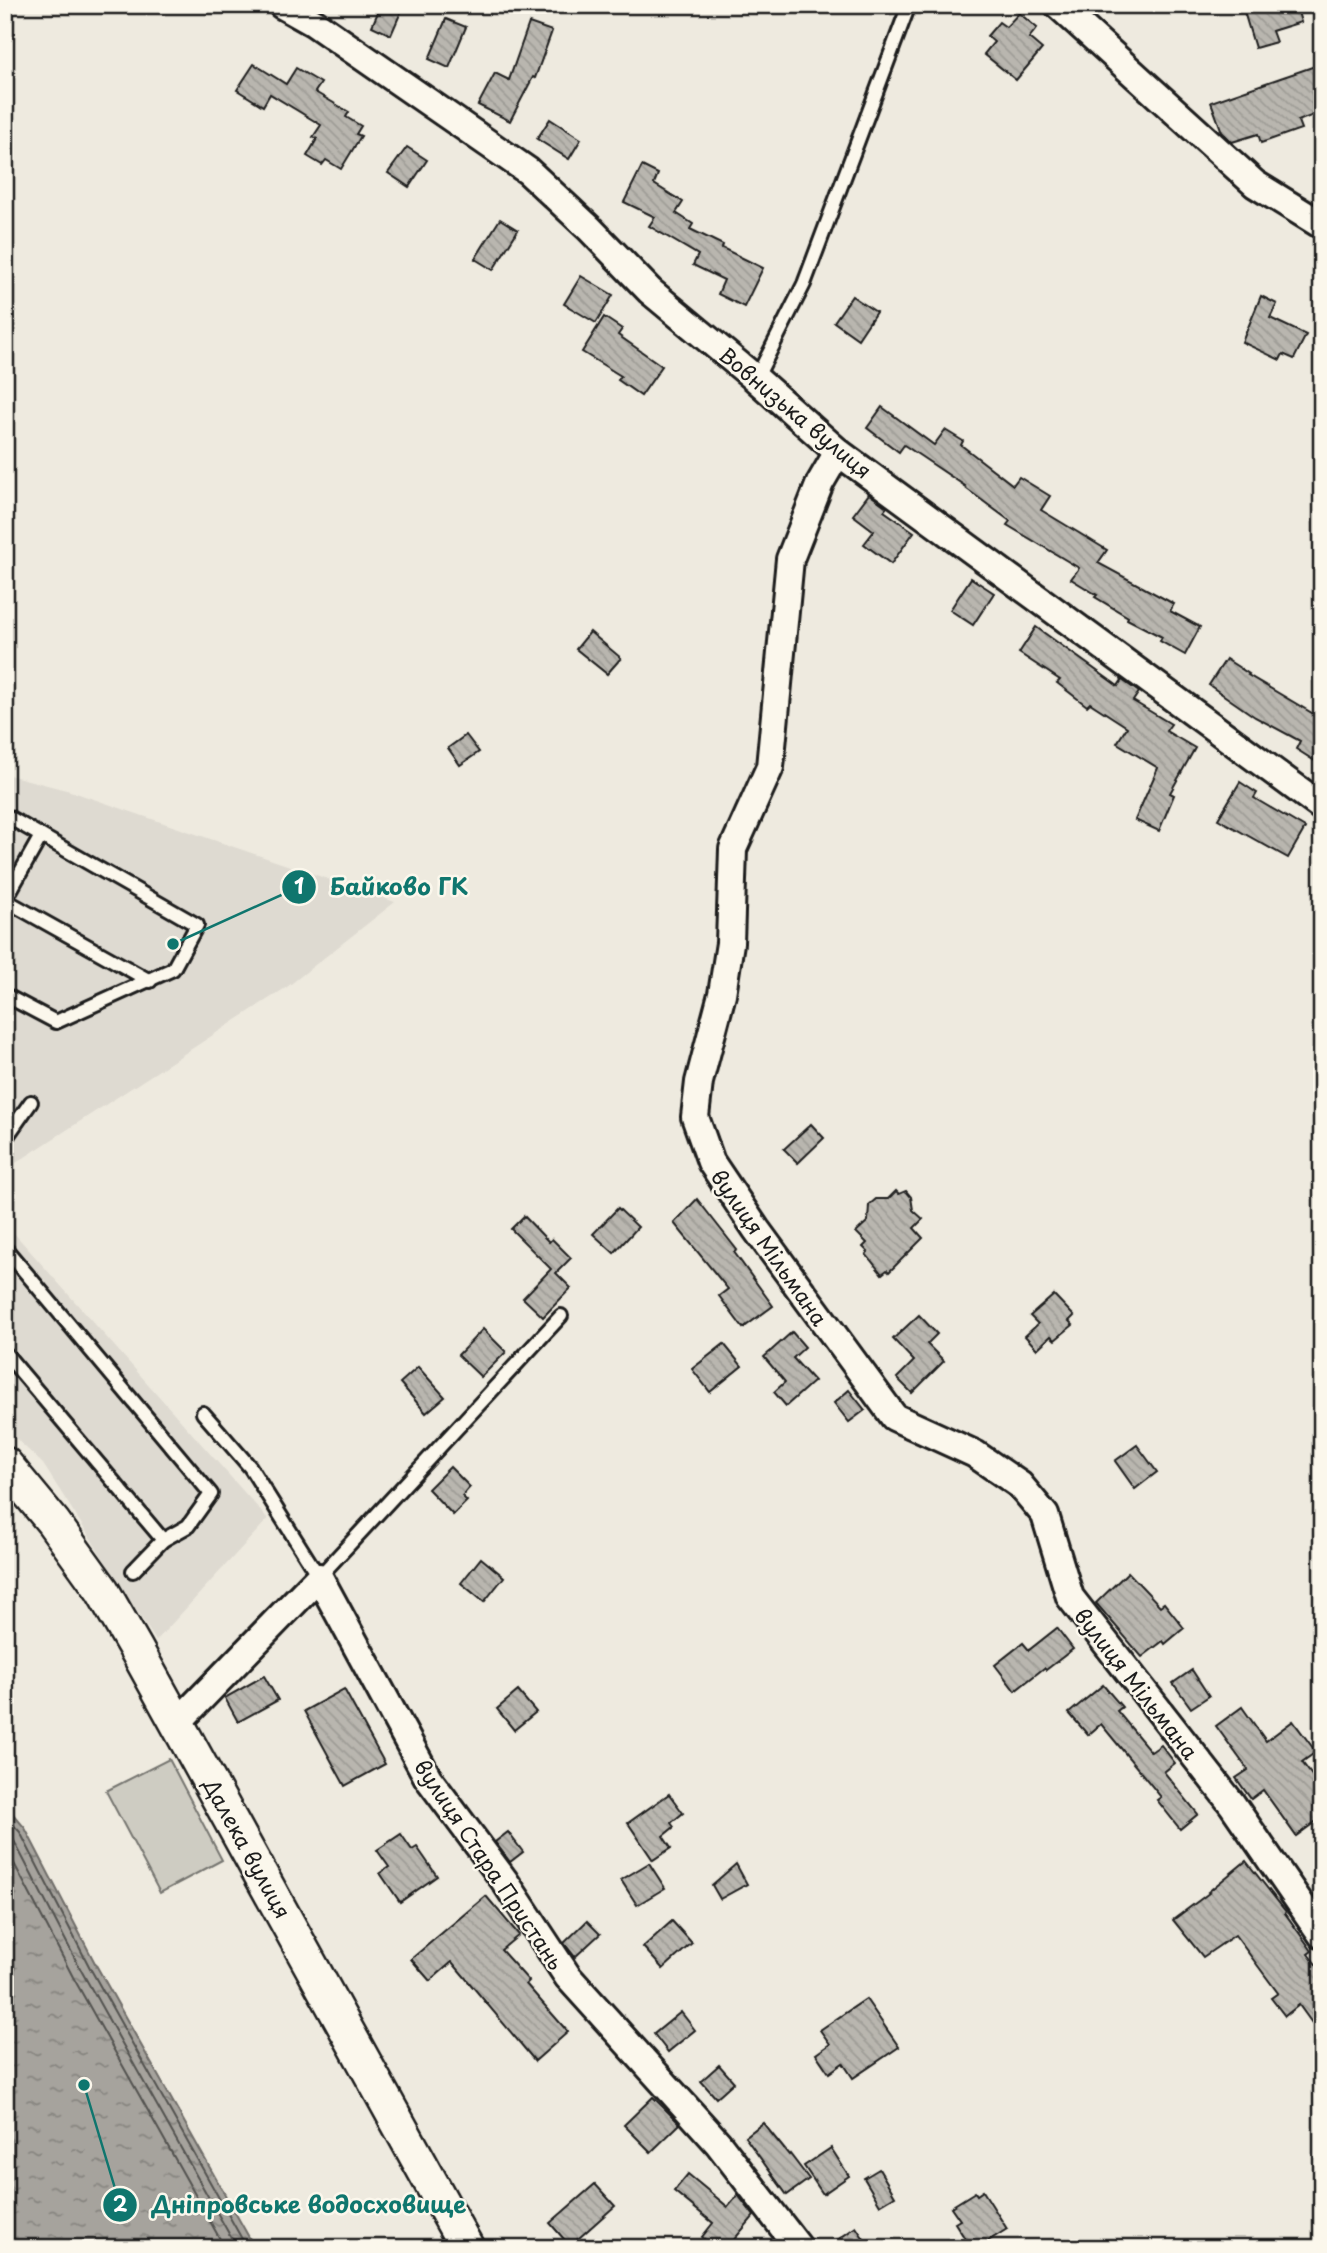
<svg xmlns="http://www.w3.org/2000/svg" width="1327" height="2253" font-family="'Playpen Sans',sans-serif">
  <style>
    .built { fill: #dedad1 }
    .park { fill: #ceccc2; stroke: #75746f; stroke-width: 2 }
    .water { fill: url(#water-ripples); stroke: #6f6d69; stroke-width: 2 }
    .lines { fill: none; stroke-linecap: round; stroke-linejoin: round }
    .shore { stroke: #535250; stroke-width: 2 }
    .building { fill: url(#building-back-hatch); stroke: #1c1c1c; stroke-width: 2 }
    .service-casing { stroke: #1c1c1c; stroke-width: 18 }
    .minor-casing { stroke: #1c1c1c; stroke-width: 32 }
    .tertiary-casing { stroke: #1c1c1c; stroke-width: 38 }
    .service { stroke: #fbf7ec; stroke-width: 12 }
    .minor { stroke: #fbf7ec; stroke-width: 26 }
    .tertiary { stroke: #fbf7ec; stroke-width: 33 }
    .labels { text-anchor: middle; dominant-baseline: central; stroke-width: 5; stroke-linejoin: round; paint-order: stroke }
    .street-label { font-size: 21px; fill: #1c1c1c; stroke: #fbf7ec }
    .leader { fill: none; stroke: #0f766e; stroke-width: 2.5 }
    .callout-dot { fill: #0f766e; stroke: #fbf7ec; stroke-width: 2.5 }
    .mark-label { font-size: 21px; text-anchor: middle; font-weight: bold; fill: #fff }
    .callout-label { font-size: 23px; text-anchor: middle; font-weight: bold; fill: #0f766e; stroke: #fbf7ec; stroke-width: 5; stroke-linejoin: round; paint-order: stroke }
  </style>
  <defs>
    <pattern id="water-ripples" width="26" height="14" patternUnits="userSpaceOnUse" patternTransform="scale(1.75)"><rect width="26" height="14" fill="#a6a39d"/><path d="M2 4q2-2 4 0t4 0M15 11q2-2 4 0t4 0" fill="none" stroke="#86847f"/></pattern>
    <pattern id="building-back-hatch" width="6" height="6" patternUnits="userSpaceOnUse" patternTransform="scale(1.75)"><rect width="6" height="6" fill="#b9b6af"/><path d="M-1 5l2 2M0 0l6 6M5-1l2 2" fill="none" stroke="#9e9c96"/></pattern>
  </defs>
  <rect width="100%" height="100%" fill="#eeeadf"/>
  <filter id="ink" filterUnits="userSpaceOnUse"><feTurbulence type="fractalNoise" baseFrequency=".0143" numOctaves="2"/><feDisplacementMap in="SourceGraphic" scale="14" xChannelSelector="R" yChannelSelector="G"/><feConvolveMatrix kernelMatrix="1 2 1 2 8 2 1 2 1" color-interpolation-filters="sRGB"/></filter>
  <g filter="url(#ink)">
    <!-- built -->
    <g class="built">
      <path d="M5,774L70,791L395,902L287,987L5,1170Z"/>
      <path d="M5,1223L268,1519L156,1641L43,1464L5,1428Z"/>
    </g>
    <!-- park -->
    <path class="park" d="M169,1759L222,1860L160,1893L106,1791Z"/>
    <!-- water -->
    <path class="water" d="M5,1805L25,1828L96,1965L255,2248H5Z"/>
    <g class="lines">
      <!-- shore -->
      <g class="shore">
        <path d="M5,1816L20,1832L90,1968L247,2248"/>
        <path d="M5,1829L12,1837L82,1972L237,2248"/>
        <path d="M5,1846L73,1977L225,2248"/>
      </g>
    </g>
    <!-- building -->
    <g class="building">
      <path d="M381,5H404L391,35L372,26Z"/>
      <path d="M1242,5H1296L1301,22L1272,31L1276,42L1255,48Z"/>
      <path d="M1019,13L1037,28L1029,38L1042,49L1016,80L984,54L994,42L987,36L999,22L1006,27Z"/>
      <path d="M446,19L466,27L449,68L429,59Z"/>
      <path d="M529,23L552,31L535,78L533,77L510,121L478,105L495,73L509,80Z"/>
      <path d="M254,64L286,84L296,68L321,83L315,92L349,112L346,117L361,126L356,134L361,136L341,169L326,160L322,165L307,156L317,139L313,137L321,125L270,94L263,106L237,90Z"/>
      <path d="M1318,65L1322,76V105L1313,107L1316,114L1298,121L1301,129L1261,143L1258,134L1232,142L1222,132L1211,102Z"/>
      <path d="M550,119L581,139L569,159L537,139Z"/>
      <path d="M407,147L427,160L409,187L388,173Z"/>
      <path d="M642,166L658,174L654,184L683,202L676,213L693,224L690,229L723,245L722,248L763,268L744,307L718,294L724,280L693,265L698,255L649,226L655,217L624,202Z"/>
      <path d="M500,219L518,230L493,270L475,259Z"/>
      <path d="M581,276L613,295L596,323L564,304Z"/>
      <path d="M852,296L876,312L858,339L834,322Z"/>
      <path d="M1261,296L1277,304L1270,318L1306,335L1294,359L1283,354L1280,360L1242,342Z"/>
      <path d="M604,317L622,329L618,335L662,366L641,396L618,380L621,376L582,352Z"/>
      <path d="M882,407L934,445L945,430L963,441L961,445L1013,485L1019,477L1050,496L1041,510L1107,550L1098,563L1174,604L1170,611L1200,627L1185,655L1160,641L1162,637L1127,619L1128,617L1095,597L1097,595L1071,579L1079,568L1007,525L1010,521L964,487L965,486L904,445L899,452L867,428Z"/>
      <path d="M869,494L887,507L884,511L914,532L891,564L864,544L874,531L853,515Z"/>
      <path d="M971,578L994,593L973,625L950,610Z"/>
      <path d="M1036,627L1118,686L1122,680L1139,692L1133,701L1171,724L1166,731L1195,748L1170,793L1174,795L1159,831L1135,820L1158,768L1117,743L1127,727L1090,703L1087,706L1057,683L1060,680L1019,653Z"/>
      <path d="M590,632L621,658L607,674L576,649Z"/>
      <path d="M1226,659L1249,674L1248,675L1322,719V750L1315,761L1296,749L1300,741L1255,717L1209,685Z"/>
      <path d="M466,735L479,752L460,765L448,748Z"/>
      <path d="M1240,782L1257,793L1254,798L1305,828L1288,858L1218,819Z"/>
      <path d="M811,1124L824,1138L798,1163L784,1149Z"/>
      <path d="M896,1191L899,1194L906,1191L911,1197L913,1210L923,1219L914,1228L923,1238L889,1272L887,1270L882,1274L866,1254L868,1252L863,1247L867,1243L856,1232L868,1221L869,1205L876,1199H888Z"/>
      <path d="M697,1199L737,1250L734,1252L773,1306L743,1328L719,1296L728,1289L674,1223Z"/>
      <path d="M618,1208L638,1227L614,1253L593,1234Z"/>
      <path d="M524,1216L549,1242L552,1239L571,1258L556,1273L571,1288L543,1317L523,1298L551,1269L511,1229Z"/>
      <path d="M1054,1295L1074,1316L1069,1321L1073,1325L1055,1340L1051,1336L1037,1349L1025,1336L1038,1324L1030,1316Z"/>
      <path d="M919,1315L937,1334L927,1344L944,1361L912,1393L897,1378L914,1361L893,1339Z"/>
      <path d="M483,1329L506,1352L481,1377L458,1355Z"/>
      <path d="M792,1332L805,1347L793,1358L814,1381L786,1406L774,1392L785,1382L764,1357Z"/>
      <path d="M724,1344L742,1366L710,1392L692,1369Z"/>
      <path d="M418,1367L445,1397L426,1413L400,1383Z"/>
      <path d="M849,1390L865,1410L849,1422L834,1403Z"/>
      <path d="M1137,1445L1157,1472L1135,1489L1115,1461Z"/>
      <path d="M450,1467L470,1487L462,1496L467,1501L453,1515L428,1489Z"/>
      <path d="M481,1558L504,1577L484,1602L461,1583Z"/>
      <path d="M1128,1572L1160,1606L1164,1603L1184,1628L1165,1644L1163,1641L1142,1657L1096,1603Z"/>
      <path d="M1057,1628L1073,1649L1046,1670L1044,1668L1015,1691L995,1665L1023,1643L1029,1650Z"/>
      <path d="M1192,1670L1209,1696L1191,1708L1173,1683Z"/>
      <path d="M264,1676L278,1700L238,1722L225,1698Z"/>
      <path d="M1103,1685L1122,1707L1117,1711L1151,1752L1161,1745L1175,1763L1164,1772L1198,1814L1180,1829L1157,1800L1161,1797L1101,1724L1088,1735L1069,1713Z"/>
      <path d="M344,1689L385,1764L345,1786L304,1711Z"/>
      <path d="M518,1691L536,1712L514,1730L497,1709Z"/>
      <path d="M1242,1707L1266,1741L1293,1721L1316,1752L1302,1762L1322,1789V1817L1296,1836L1263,1790L1251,1799L1236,1778L1248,1770L1216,1726Z"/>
      <path d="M669,1794L683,1813L671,1823L674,1827L663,1836L671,1848L653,1860L628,1823Z"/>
      <path d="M508,1832L523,1852L510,1862L495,1842Z"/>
      <path d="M401,1834L412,1850L417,1847L437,1876L400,1902L380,1873L389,1867L377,1850Z"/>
      <path d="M1246,1861L1286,1912L1285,1913L1312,1951L1308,1954L1322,1972V2037L1299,2005L1285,2016L1271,1998L1278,1993L1235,1935L1203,1957L1173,1920L1209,1893L1208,1892Z"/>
      <path d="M649,1863L665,1888L637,1905L621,1880Z"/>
      <path d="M736,1864L747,1884L720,1899L712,1885Z"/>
      <path d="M486,1896L519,1935L501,1950L529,1981L526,1984L568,2032L535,2061L452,1962L430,1981L411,1959Z"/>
      <path d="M587,1921L600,1934L575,1957L564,1943Z"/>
      <path d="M672,1921L692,1943L663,1969L643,1947Z"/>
      <path d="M866,1999L899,2047L853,2078L843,2063L829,2073L816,2054L830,2044L820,2030Z"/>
      <path d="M681,2012L695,2030L668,2052L654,2034Z"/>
      <path d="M719,2065L734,2082L716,2098L701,2081Z"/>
      <path d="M653,2097L680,2124L651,2152L624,2125Z"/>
      <path d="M763,2123L789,2155L790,2154L809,2179L787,2195L745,2137Z"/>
      <path d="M831,2148L849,2176L823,2194L804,2166Z"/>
      <path d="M879,2169L895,2196L880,2205L864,2178Z"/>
      <path d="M688,2174L728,2207L738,2195L754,2216L727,2248H714L702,2237L713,2223L674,2191Z"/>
      <path d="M595,2184L615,2206L570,2246L550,2223Z"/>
      <path d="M983,2191L1007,2229L977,2248H971L955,2223L960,2220L951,2207L975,2192L977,2195Z"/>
      <path d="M856,2227L870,2248H826Z"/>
    </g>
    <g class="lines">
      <defs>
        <g id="service">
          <path d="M756,379L804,284L909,5"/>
          <path d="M5,815L197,925L173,969L56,1022L5,995"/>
          <path d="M5,900L150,981"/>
          <path d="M5,900L41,836"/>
          <path d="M5,1139L31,1102"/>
          <path d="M5,1248L211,1494L188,1526L163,1540"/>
          <path d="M5,1353L163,1540L133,1571"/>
          <path d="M203,1413L250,1467L319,1577L561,1316"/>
        </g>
        <g id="minor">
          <path d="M282,5L314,23L528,171L590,229L650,291L756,379L838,452L1322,807"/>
          <path d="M1058,5L1255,184L1320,224H1322"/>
          <path d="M838,452L820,483L790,559L770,767L733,849L730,943L722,994L699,1082L695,1117L711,1162L756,1229L894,1417L975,1454L1020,1485L1045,1515L1070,1597L1232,1804L1322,1935"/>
          <path d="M178,1722L319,1577L428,1778L504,1880L568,1977L718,2143L799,2248"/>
        </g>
        <path id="tertiary" d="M5,1464L53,1522L102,1590L136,1649L467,2248"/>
      </defs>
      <!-- service casing -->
      <use href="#service" class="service-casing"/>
      <!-- minor casing -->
      <use href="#minor" class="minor-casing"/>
      <!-- tertiary casing -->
      <use href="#tertiary" class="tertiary-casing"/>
      <!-- service -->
      <use href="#service" class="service"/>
      <!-- minor -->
      <use href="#minor" class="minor"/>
      <!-- tertiary -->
      <use href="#tertiary" class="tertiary"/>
    </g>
  </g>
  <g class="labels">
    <!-- street labels -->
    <g class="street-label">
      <text transform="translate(796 412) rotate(40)">Вовнизька вулиця</text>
      <text transform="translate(770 1247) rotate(55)">вулиця Мільмана</text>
      <text transform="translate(1137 1683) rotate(52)">вулиця Мільмана</text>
      <text transform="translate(248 1848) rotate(61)">Далека вулиця</text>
      <text transform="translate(490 1864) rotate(56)">вулиця Стара Пристань</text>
    </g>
  </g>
  <!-- callouts -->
  <path class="leader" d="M173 944L299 887M84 2085L120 2205"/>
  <g class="callout-dot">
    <circle cx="173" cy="944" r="7"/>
    <circle cx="84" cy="2085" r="7"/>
    <circle cx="299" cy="887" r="18"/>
    <circle cx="120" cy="2205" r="18"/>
  </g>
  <g class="mark-label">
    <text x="299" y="894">1</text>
    <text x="120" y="2212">2</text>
  </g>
  <g class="callout-label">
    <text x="399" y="895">Байково ГК</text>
    <text x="309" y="2213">Дніпровське водосховище</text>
  </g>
  <!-- margin -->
  <rect width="1327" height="2253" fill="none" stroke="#fbf7ec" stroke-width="28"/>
  <rect x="14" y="14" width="1299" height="2225" fill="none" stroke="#1c1c1c" stroke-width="2.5" filter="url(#ink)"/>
</svg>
